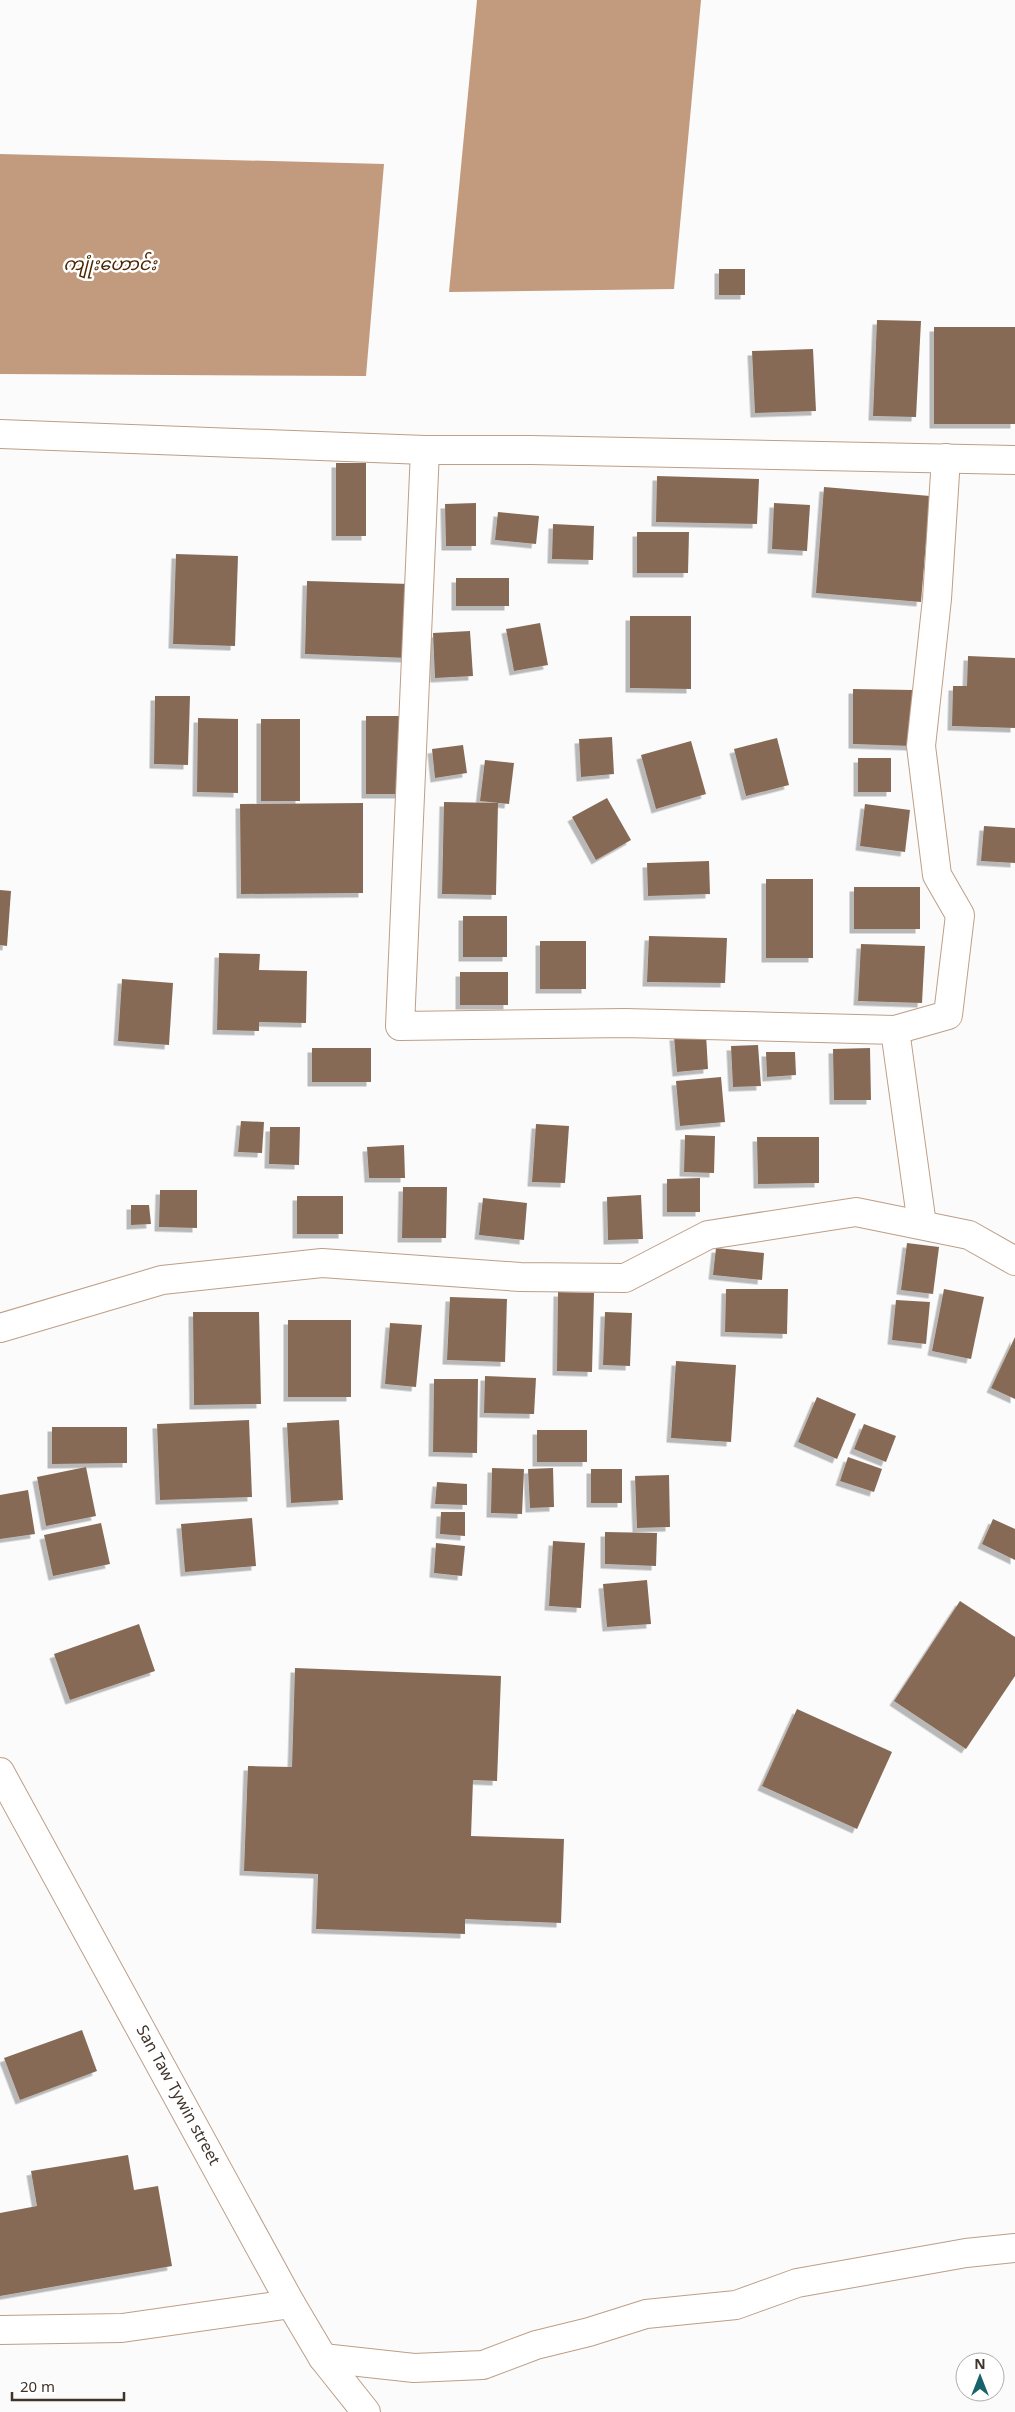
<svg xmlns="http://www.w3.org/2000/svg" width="1015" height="2412" font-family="Georgia,'Noto Sans Myanmar',serif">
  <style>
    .water { fill: #c29b7f }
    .building { fill: #876b56; filter: url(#shadow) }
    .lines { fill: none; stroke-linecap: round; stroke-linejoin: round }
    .minor-casing { stroke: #bd9e88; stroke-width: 30 }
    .minor { stroke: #fff; stroke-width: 28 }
    .labels { text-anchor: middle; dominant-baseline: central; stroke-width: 5; stroke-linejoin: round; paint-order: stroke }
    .street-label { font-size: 16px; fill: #3f332a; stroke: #fff }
    .water-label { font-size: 18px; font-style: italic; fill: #4b2602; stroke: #fff }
  </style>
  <defs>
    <filter id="shadow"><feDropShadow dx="-4.5" dy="4.5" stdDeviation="0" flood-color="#0004"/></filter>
  </defs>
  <rect width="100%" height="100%" fill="#fbfbfb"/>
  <!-- water -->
  <g class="water">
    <path d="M477,0H701L674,289L449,292Z"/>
    <path d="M0,154L384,164L366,376L0,374Z"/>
  </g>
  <!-- building -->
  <g class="building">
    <rect x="719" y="269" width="26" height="26"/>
    <path d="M877,320L921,321L916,417L873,416Z"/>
    <rect x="934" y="327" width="81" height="97"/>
    <path d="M813,349L816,411L755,413L752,351Z"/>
    <rect x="336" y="463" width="30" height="73"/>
    <path d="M657,476L759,479L757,524L656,522Z"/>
    <path d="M824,487L930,496L921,602L816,593Z"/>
    <path d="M476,503V546H446L445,504Z"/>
    <path d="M774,503L810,505L807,551L772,549Z"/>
    <path d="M498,512L539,516L536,544L495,540Z"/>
    <path d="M553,524L594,526L593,560L552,559Z"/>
    <path d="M637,532H689L688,573H637Z"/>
    <path d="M176,554L238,556L235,646L173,644Z"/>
    <rect x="456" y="578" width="53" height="28"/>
    <path d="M307,581L410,584L408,658L305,654Z"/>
    <path d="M630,616H691V689L630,688Z"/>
    <path d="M540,623L548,665L514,671L506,629Z"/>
    <path d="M470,631L473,676L435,678L433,633Z"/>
    <path d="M968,656L1015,658V728L952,726L953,686H967Z"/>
    <path d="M853,689L913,690L912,746L853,744Z"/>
    <path d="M155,696H190L188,765L154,764Z"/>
    <rect x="366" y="716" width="35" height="78"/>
    <path d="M198,718L238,719V793L197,792Z"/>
    <rect x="261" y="719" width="39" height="82"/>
    <path d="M612,737L614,774L581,777L579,739Z"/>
    <path d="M777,738L789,785L746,796L734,749Z"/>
    <path d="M691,741L706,794L656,809L641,755Z"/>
    <path d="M463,745L467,773L435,778L432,749Z"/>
    <rect x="858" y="758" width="33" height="34"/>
    <path d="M485,760L514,763L509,804L480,801Z"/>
    <path d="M607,798L631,840L596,860L572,817Z"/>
    <path d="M444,802L498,803L496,895L442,894Z"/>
    <path d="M363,803V893L241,894L240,804Z"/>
    <path d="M865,804L910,810L905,852L860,846Z"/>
    <path d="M984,826L1015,828V863L981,861Z"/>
    <path d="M709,861L710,894L648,896L647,863Z"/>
    <rect x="766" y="879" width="47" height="79"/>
    <rect x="854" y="887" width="66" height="42"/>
    <path d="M0,890L11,891L7,946L0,945Z"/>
    <rect x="463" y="916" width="44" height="41"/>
    <path d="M649,936L727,938L725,983L647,982Z"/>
    <rect x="540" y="941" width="46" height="48"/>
    <path d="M861,944L925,946L922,1003L858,1001Z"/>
    <path d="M219,953L260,954L259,970L307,971L306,1023L259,1022V1031L217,1030Z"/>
    <rect x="460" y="972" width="48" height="33"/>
    <path d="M122,979L173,983L169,1045L118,1041Z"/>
    <path d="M706,1034L708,1069L677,1072L674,1036Z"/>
    <path d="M758,1045L761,1086L733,1087L731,1046Z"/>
    <rect x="312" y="1048" width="59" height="34"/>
    <path d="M870,1048L871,1100H834L833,1049Z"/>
    <path d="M766,1052H795L796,1075L767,1077Z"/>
    <path d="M721,1077L725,1122L680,1126L676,1081Z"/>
    <path d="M241,1121L264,1122L262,1153L238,1152Z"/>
    <path d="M536,1124L569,1126L565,1183L532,1182Z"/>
    <path d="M270,1127H300L299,1165L269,1164Z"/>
    <path d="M685,1135L715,1136L714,1173L684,1172Z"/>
    <path d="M757,1137H819V1183L758,1184Z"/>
    <path d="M404,1145L405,1178H369L367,1147Z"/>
    <path d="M700,1178V1212H667V1179Z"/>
    <path d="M403,1187H447L446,1238H402Z"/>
    <path d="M160,1190H197V1228L159,1227Z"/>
    <path d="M641,1195L643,1239L608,1240L607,1197Z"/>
    <rect x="297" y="1196" width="46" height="38"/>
    <path d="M483,1198L527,1203L524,1240L479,1235Z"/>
    <path d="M131,1205H149L151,1224L131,1225Z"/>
    <path d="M907,1243L939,1247L933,1294L901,1290Z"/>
    <path d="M716,1248L764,1253L762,1280L713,1275Z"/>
    <path d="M726,1289H788L787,1334L725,1332Z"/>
    <path d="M944,1289L984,1297L971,1359L932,1351Z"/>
    <path d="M558,1292L594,1293L592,1372L557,1371Z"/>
    <path d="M450,1297L507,1299L505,1362L447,1360Z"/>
    <path d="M896,1300L930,1302L926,1344L892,1340Z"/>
    <path d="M193,1312H259L261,1404L194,1405Z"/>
    <path d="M605,1312L632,1313L630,1366L603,1365Z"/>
    <rect x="288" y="1320" width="63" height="77"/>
    <path d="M390,1323L422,1325L416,1387L385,1384Z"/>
    <path d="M1015,1337V1399L991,1388Z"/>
    <path d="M676,1361L736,1365L731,1442L671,1438Z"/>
    <path d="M485,1376L536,1378L534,1414L484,1413Z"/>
    <path d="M434,1379H478L477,1453L433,1452Z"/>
    <path d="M817,1397L856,1414L837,1459L798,1442Z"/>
    <path d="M249,1420L252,1497L160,1500L157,1424Z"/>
    <path d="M339,1420L343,1500L291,1503L287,1423Z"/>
    <path d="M864,1424L896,1436L886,1462L854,1449Z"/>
    <path d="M52,1427H127V1463L52,1464Z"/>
    <rect x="537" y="1430" width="50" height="32"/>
    <path d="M848,1457L882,1469L874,1492L840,1481Z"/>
    <path d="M86,1467L96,1516L46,1526L37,1477Z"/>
    <path d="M492,1468L524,1469L522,1514L491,1513Z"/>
    <path d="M553,1468L554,1507L530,1508L528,1469Z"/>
    <rect x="591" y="1469" width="31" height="34"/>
    <path d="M669,1475L670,1527L637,1528L635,1476Z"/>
    <path d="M437,1482L467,1484V1505L435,1504Z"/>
    <path d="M28,1490L35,1534L0,1539V1495Z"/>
    <path d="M441,1512H465V1536L440,1534Z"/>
    <path d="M252,1518L256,1566L185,1572L181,1524Z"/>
    <path d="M993,1519L1015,1529V1560L982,1544Z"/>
    <path d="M101,1523L110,1564L53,1576L44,1535Z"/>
    <path d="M605,1532L657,1533L656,1566L605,1564Z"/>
    <path d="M553,1541L585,1543L581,1608L549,1606Z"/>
    <path d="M436,1543L465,1546L462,1576L434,1573Z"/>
    <path d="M647,1580L651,1624L607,1627L603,1584Z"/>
    <path d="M960,1601L1015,1637V1676L966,1749L894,1701Z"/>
    <path d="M139,1624L155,1671L70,1700L54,1654Z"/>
    <path d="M295,1668L501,1676L497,1781L473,1780L471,1836L564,1839L561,1923L465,1919V1934L316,1929L318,1874L244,1871L248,1766L292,1767Z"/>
    <path d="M797,1709L892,1752L857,1829L762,1786Z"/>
    <path d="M82,2030L97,2071L20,2100L4,2058Z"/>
    <path d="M128,2155L134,2190L158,2186L172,2266L0,2296V2213L37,2206L31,2171Z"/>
  </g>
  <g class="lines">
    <defs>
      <g id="minor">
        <path d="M0,434L425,450H531L1015,460"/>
        <path d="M425,450L400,1026L625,1023L895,1030L922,1225"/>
        <path d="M895,1030L948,1015L960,915L937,875L921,746L937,599L946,458"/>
        <path d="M0,1328L162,1280L322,1263L520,1277L625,1278L708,1235L856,1212L969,1235L1015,1261"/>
        <path id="s1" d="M0,1772L291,2304L323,2358L366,2412"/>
        <path d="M0,2330L122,2328L291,2304"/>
        <path d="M323,2358L414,2368L483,2365L536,2345L589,2332L646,2314L736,2305L797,2283L966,2253L1015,2248"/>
      </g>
    </defs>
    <!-- minor casing -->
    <use href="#minor" class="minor-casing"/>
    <!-- minor -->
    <use href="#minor" class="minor"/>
  </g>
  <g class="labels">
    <!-- street labels -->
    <g class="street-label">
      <text stroke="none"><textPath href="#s1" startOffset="369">San Taw Tywin street</textPath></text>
    </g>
    <!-- water labels -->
    <g class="water-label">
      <text x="110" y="265">ကျုံးဟောင်း</text>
    </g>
  </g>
  <!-- north arrow -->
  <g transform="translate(980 2377)"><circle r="24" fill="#ffffff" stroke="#b2adaa"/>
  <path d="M0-4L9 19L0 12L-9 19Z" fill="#16636d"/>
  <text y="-8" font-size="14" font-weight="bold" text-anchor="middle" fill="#3f332a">N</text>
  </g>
  <!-- scale -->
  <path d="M12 2392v8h112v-8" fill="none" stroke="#3f332a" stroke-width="2.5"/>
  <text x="20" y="2392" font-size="15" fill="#3f332a" stroke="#ffffff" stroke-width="4" paint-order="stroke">20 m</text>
</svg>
